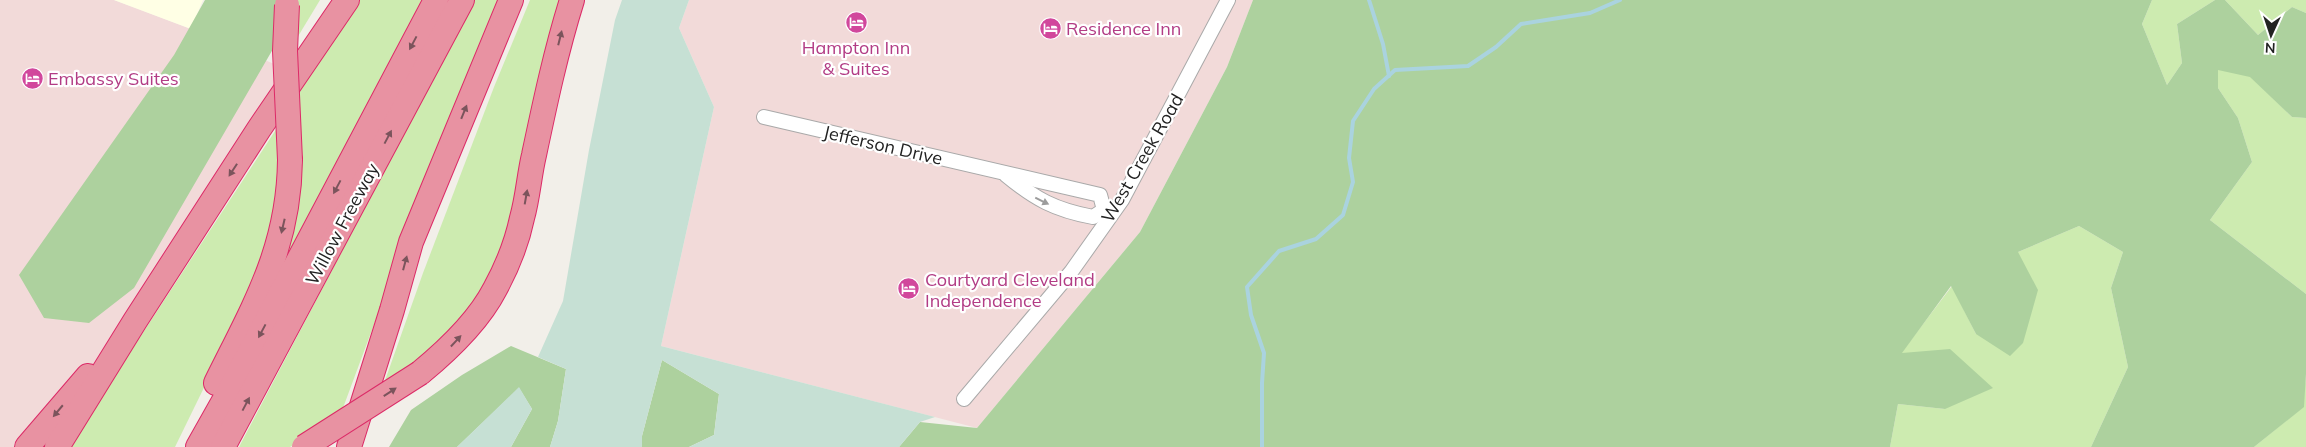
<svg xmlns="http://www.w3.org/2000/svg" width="2306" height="447" font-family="Mulish,sans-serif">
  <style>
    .commercial { fill: #f2dad9 }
    .education { fill: #ffffe5 }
    .grass { fill: #cdebb0 }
    .forest { fill: #add19e }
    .wetland { fill: #c6e0d4 }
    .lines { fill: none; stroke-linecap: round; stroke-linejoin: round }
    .stream { stroke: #aad3df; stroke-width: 4 }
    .minor-casing { stroke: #a9a9a9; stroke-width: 16 }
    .motorway-casing { stroke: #dc2a67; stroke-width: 26 }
    .minor { stroke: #fff; stroke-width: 14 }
    .motorway { stroke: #e892a2; stroke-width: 24 }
    .motorway-bridge-casing { stroke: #dc2a67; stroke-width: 26; stroke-linecap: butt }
    .motorway-bridge { stroke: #e892a2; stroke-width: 24 }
    .oneway { fill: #7b545c }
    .oneway2 { fill: #9c9c9c }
    .labels { text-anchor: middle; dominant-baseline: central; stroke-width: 4.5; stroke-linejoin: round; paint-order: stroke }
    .hotel-label { font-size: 18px; fill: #b23c85; stroke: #fff; text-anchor: start }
    .street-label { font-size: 18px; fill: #222; stroke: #fff }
  </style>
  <rect width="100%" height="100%" fill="#f2efe9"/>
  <!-- commercial -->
  <g class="commercial">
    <path d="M0,0H114L191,29L298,74L135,321L27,447H0Z"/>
    <path d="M689,0H1253L1227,67L1140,232L977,428L661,346L714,107L679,28Z"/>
  </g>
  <!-- education -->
  <path class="education" d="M114,0H203L191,29Z"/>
  <!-- grass -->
  <g class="grass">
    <path d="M296,0H320L294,43Z"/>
    <path d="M359,0H422L272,284L297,96Z"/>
    <path d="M474,0H498L448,125L340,416L290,447H239Z"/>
    <path d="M530,0H565L517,205L482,296L437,350L382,389L423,273L494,87Z"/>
    <path d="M2152,0H2215L2177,24L2182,63L2167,85L2142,24Z"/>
    <path d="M2225,0H2306V13L2292,7L2258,35Z"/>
    <path d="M2218,69L2250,76L2292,117L2306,118V294L2210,220L2252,162L2238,118L2218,88Z"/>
    <path d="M281,122L283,193L258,277L175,447H68Z"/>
    <path d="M2079,226L2123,252L2111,288L2128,367L2091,447H1890L1898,404L1945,409L1901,353L1952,286L1976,334L2018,252Z"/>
    <path d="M2306,374V447H2254L2303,407Z"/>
  </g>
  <!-- forest -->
  <g class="forest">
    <path d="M205,0H277L273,49L134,288L89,323L44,318L19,275L174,55Z"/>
    <path d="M1253,0H2152L2142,24L2167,85L2182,63L2177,24L2215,0H2225L2258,35L2292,7L2306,13V118L2292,117L2250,77L2218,70V88L2238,118L2252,162L2210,220L2306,294V374L2304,407L2254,447H2091L2128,367L2111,288L2123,252L2079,226L2018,252L2038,290L2023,343L2010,356L1976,334L1951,286L1902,353L1950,349L1993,388L1945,409L1898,404L1890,447H899L920,422L977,428L1140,232L1227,67Z"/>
    <path d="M511,346L566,369L558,421L550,447H511L532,409L519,388L457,447H389L411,410L462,375Z"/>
    <path d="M662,360L719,394L714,435L689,447H642V436Z"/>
  </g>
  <!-- wetland -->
  <g class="wetland">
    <path d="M622,0H689L679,28L714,107L661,346L935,417L920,422L899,447H689L714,435L719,394L662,360L642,436V447H550L558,421L566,369L538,357L563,301L589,150L615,20Z"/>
    <path d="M519,387L532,409L511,447H457Z"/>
  </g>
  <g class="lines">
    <!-- stream -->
    <g class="stream">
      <path d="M1369,0L1383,44L1389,76"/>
      <path d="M1262,447V383L1264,353L1251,315L1247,287L1279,251L1316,239L1343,215L1353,182L1349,158L1353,121L1374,89L1395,70L1468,66L1496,47L1521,24L1590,13L1620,0"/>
    </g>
    <defs>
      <g id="minor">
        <path d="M764,117L1100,195L1104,210"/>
        <path d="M1006,175C1035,199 1055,210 1093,217L1104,210L1113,211"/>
        <path d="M964,399L1071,272L1122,200L1228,0"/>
      </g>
      <g id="motorway">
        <path d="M420,373C448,350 478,322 495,289C507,267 517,242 522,218C528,197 529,176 534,155C545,103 556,51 572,0"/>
        <path d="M216,383C254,306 289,249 290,160"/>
        <path d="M27,447L88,376"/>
        <path d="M57,447L135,321L259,129L347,0"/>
        <path d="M198,447L229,392L436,0"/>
        <path d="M223,447L462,0"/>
        <path d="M349,447L392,310L411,242L511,0"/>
      </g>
    </defs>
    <!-- minor casing -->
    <use href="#minor" class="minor-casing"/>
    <!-- motorway casing -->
    <use href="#motorway" class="motorway-casing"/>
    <!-- minor -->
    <use href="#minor" class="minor"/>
    <!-- motorway -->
    <use href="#motorway" class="motorway"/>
    <defs>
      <g id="motorway-bridge">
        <path d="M287,5L285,51L290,160"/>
        <path d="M304,447L420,373"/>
      </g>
    </defs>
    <!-- motorway-bridge casing -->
    <use href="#motorway-bridge" class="motorway-bridge-casing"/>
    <!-- motorway-bridge -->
    <use href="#motorway-bridge" class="motorway-bridge"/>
  </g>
  <!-- one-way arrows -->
  <defs><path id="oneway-solid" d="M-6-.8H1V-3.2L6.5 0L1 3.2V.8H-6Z" transform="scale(1.25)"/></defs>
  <g class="oneway">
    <use href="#oneway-solid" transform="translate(560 38) rotate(-76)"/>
    <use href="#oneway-solid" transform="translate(413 43) rotate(118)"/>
    <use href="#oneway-solid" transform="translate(464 112) rotate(-68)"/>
    <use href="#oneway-solid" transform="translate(388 137) rotate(-62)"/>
    <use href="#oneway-solid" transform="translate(233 170) rotate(123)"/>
    <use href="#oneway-solid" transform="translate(337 187) rotate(118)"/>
    <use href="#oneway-solid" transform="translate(526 197) rotate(-80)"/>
    <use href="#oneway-solid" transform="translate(283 226) rotate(103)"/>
    <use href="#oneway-solid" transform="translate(405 263) rotate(-75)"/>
    <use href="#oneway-solid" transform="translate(262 331) rotate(118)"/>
    <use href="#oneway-solid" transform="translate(456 341) rotate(-47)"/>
    <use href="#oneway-solid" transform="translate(390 392) rotate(-33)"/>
    <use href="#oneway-solid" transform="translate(246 404) rotate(-62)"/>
    <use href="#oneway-solid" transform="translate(58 411) rotate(130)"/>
  </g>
  <use class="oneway2" href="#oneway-solid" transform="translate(1042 201) rotate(26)"/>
  <!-- icons -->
  <defs>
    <symbol id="hotel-disc" viewBox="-11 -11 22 22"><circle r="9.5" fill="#d1479c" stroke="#fff"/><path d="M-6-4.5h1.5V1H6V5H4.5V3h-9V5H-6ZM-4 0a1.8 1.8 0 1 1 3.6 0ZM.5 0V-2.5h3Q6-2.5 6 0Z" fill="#fff"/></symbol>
  </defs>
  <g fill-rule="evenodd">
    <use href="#hotel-disc" x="844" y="10" width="25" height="25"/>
    <use href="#hotel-disc" x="1038" y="16" width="25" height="25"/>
    <use href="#hotel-disc" x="20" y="66" width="25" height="25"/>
    <use href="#hotel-disc" x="896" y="276" width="25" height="25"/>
  </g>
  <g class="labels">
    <!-- hotel labels -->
    <g class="hotel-label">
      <text x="1066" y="28">Residence Inn</text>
      <text x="856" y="47" text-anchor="middle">Hampton Inn<tspan x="856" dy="21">&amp; Suites</tspan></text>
      <text x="48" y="78">Embassy Suites</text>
      <text x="925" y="279">Courtyard Cleveland<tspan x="925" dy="21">Independence</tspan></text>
    </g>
    <!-- street labels -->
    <g class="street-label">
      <text transform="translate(883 145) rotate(13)">Jefferson Drive</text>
      <text transform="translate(1142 158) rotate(-60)">West Creek Road</text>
      <text transform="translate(342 224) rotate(-62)">Willow Freeway</text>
    </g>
  </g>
  <!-- north arrow -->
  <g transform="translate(2271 35) rotate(183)" stroke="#ffffff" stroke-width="4" paint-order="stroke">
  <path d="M0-4L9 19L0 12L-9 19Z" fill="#222222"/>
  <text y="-8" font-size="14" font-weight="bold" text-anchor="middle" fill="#222222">N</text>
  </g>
</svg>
